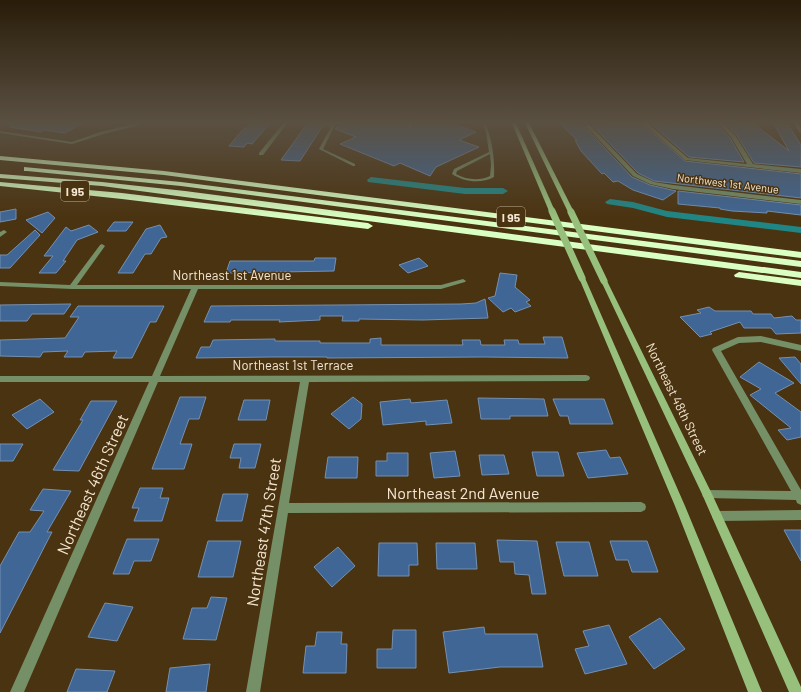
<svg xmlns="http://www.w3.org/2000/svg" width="801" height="692" font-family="Barlow,sans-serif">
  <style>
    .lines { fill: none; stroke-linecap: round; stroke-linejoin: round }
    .canal { fill: #208685; fill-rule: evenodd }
    .building { fill: #3f6695; stroke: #7590b1 }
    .service { fill: #758f66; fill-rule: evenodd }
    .minor { fill: #758f66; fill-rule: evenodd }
    .secondary { fill: #97c07d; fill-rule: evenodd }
    .motorway { fill: #d9ffc2; fill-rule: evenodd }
    .secondary-bridge { stroke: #97c07d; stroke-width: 7 }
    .labels { text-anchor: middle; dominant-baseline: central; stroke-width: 3; stroke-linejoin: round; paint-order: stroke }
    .far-street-label { font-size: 11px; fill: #f5e7d4; stroke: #4a3310 }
    .shield { fill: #4a3310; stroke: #c2b199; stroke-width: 1 }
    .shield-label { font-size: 12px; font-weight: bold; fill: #f5e7d4 }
    .street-label { font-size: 13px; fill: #f5e7d4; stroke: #4a3310 }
    .near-street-label { font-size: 16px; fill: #f5e7d4; stroke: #4a3310 }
  </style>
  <rect width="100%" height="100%" fill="#4a3310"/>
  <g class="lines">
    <!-- canal -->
    <g class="canal">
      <path d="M371,177L465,188H503L508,191L503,194H465L368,182L367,180Z"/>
      <path d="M610,199L633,202L667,211L801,227V233L667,217L633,208L607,204L605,202Z"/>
    </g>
  </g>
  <!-- building -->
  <g class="building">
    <path d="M10,121H86L65,133L43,130L41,132L9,127Z"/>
    <path d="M253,121H272L252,144L247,143L244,147L229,146L245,127L246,129Z"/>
    <path d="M309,121H334L330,126L324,124L300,161L281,160Z"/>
    <path d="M344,121H408V127L411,129L412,121H446L476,132L459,140L479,147L436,167L430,176L400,163L394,166L340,144L356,137L335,129Z"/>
    <path d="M557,121H574L583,125L632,177L650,185L676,191L663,200L633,190L618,181L613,182L604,173L602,174L581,151L575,140H577Z"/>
    <path d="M699,123H716L730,138L744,162L689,157L651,124Z"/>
    <path d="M725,123H753L789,151L774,124L789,126L801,145V167L754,163L736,134Z"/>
    <path d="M605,124H642L685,161L801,174V198L654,181L638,173L592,125Z"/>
    <path d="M678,191L801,205V215L767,211V213L732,211L720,209V208L678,204Z"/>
    <path d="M16,209V219L0,222V212Z"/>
    <path d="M48,212L55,218L42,233L26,220Z"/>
    <path d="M114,222H133L126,231H107Z"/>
    <path d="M89,225L98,232L77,240L63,261H66L56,273H39L53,256H44L66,227L71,231Z"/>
    <path d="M160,225L167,237L161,238L151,254H145L133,273H118L146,229Z"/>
    <path d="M35,230L40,235L10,268H0V255H7Z"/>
    <path d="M315,258H336L334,271L226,273L230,261H314Z"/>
    <path d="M419,258L428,266L408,273L399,265Z"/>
    <path d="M500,273L517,275L515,287L530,300L526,302L531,306L515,312L511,308L503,312L488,298L495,296Z"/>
    <path d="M485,299L488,318L423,320L359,319V321H342L343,316H320V320L279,322L280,320H231L230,322H204L211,306L461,304L476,303Z"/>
    <path d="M71,304L64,314H32L27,321H0V305Z"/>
    <path d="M78,306H164L156,322H150L132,358H113L117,351L85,352L82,357H64L68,351L43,352L40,357L0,356V340L65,338L79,317H70Z"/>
    <path d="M709,307L715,311H751L753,314H771L774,318L792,316L796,320H801V333L776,334L771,328H744L740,322L710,332L712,334L700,337L680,317L701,313L697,310Z"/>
    <path d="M543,337H562L568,358L483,357L327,358V357H271L196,358L201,347H210L213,340L275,339V341H320V343H370V339L381,338V345H463L462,340H480L481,345H505L504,340H518L519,344H545Z"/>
    <path d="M795,357L801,364V384L779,358Z"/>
    <path d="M759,362L794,383L775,393L801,412V437L787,440L778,430L791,428L750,395L761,389L740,377Z"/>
    <path d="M180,397H206L199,419H189L180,444H192L184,469H152Z"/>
    <path d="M353,397L362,404L361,419L349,429L331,414Z"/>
    <path d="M478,398L544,399L548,416H510V419H481Z"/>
    <path d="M40,399L54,412L27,429L12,415Z"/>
    <path d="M410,399L411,403L447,400L452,423L426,425V421L383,425L380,402Z"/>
    <path d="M553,399H604L613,424H570L568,416H560Z"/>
    <path d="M244,400H270L266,420H238Z"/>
    <path d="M91,401H117L79,471L53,470L83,420H80Z"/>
    <path d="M0,444H23L13,461H0Z"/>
    <path d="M234,444H261L255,468H239L241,458H230Z"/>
    <path d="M606,450L610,458L620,457L628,474L588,478L577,453Z"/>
    <path d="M455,451L460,476L434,478L430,453Z"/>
    <path d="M532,452H558L564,476H537Z"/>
    <path d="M387,453H408V476H376V461H387Z"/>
    <path d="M479,455H504L509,474L482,475Z"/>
    <path d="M328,457H358L357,478H325Z"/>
    <path d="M140,488H163L160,498H169L162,521H134L139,508H132Z"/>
    <path d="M43,489L71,491L47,532H52L0,633V566L19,532H30L44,511L30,510Z"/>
    <path d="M223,494H248L242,521H216Z"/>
    <path d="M784,530H801V561Z"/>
    <path d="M127,539H159L151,561H134L129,574H113Z"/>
    <path d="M497,540L537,541L546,594H532L529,575L515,574L514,562H500Z"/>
    <path d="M208,541H241L233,577H198Z"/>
    <path d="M610,541H647L658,572H632L628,560H616Z"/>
    <path d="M556,542H589L598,576H564Z"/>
    <path d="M379,543H417L418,565H409V576H378Z"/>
    <path d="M436,543H475L477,569H437Z"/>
    <path d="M338,547L355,566L332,587L314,567Z"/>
    <path d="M211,597L227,598L216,640L183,639L192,608H207Z"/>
    <path d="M105,603L133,607L117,641L88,637Z"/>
    <path d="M660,618L685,649L654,669L629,637Z"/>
    <path d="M609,625L627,664L585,674L575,649L589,646L583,631Z"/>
    <path d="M484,627L485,634H537L543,667H500L449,673L443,632Z"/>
    <path d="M393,630H416V668H377V649H392Z"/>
    <path d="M317,632H342L341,644H347L346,673H303L306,646H315Z"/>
    <path d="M210,664L206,692H166L170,668Z"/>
    <path d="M76,669L115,671L107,692H67Z"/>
  </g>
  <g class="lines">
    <!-- service -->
    <g class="service">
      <path d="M339,121H343L335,125L323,149L355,164V166H353L319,149L333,123Z"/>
      <path d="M409,121H411V128L409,127Z"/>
      <path d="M482,121H484C492,136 495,160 494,177C481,184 464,182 452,174L454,169L489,152L486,132ZM490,154L491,165L490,176C479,181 467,180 456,174L457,171Z"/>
    </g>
    <!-- minor -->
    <g class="minor">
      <path d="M146,121H154L104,134L72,144L0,133V131L72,142L100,132Z"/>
      <path d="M285,121H289L263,155H259V153Z"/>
      <path d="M581,121H586L637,174L654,182L673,185L801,200V204L673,189L650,184L633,176Z"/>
      <path d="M640,121H645L688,158L747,164L731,137L716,121H721L735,135L753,164L801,169V173L685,160Z"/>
      <path d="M793,121H797L801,128V133L799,132Z"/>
      <path d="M4,230L7,232L0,237V232Z"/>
      <path d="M102,244L105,246L77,285H441L463,279L466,281L465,282L441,289H198L160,376L586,375L589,376L590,378L589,380L586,381L309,382L289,503L641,502L645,504L646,507L645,510L641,512L288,513L260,692H246L300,382H158L24,692H10L149,382H0V376H152L191,289H72L0,286V282L70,285L100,245Z"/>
      <path d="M761,336L801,345V351L761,342L739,343L721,351L801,490V505L797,503L796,500L707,498L703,497L702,494L703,491L707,490L791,491L712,350L713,348L738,337Z"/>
      <path d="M801,510V520L717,521L713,519L712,516L713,513L717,511Z"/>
    </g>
    <!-- secondary -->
    <g class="secondary">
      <path d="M511,121H515L555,211L554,212L552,213L549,211Z"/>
      <path d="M524,121H528L574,212L573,213H569L568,212Z"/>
      <path d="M582,276L585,278L685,506L762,692H748L675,506L579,278Z"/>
      <path d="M604,279L607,281L712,494L801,687V692H789L702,494L601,281Z"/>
    </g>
    <!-- motorway -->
    <g class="motorway">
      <path d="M0,156L164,171L801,252V258L164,175L0,160Z"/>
      <path d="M24,167L181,182L801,261V267L181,186L27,171H24Z"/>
      <path d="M0,174L102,182L185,191L801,272V278L185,197L102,186L0,178Z"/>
      <path d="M0,182L122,193L368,223L373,226L368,229L122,199L0,186Z"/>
      <path d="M739,272L801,280V286L735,277L734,275Z"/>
    </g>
    <!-- secondary-bridge -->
    <g class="secondary-bridge">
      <path d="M552,211L582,278"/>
      <path d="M571,212L604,281"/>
    </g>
  </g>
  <!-- sky -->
  <linearGradient id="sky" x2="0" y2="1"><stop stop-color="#291c09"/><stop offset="0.56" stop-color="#5a5042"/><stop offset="1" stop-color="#5a5042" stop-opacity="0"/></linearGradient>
  <rect width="801" height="218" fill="url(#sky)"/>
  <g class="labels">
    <!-- far-street labels -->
    <g class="far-street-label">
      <text transform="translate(728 183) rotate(7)">Northwest 1st Avenue</text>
    </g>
    <!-- shield labels -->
    <g class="shield">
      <rect x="61" y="181" width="28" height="20" rx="3"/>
      <rect x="497" y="207" width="28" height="20" rx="3"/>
    </g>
    <g class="shield-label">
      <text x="75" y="191">I 95</text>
      <text x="511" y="217">I 95</text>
    </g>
    <!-- street labels -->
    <g class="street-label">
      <text x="232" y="275">Northeast 1st Avenue</text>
      <text x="293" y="365">Northeast 1st Terrace</text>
      <text transform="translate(677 399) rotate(64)">Northeast 48th Street</text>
    </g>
    <!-- near-street labels -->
    <g class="near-street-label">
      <text transform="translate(92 484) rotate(-66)">Northeast 46th Street</text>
      <text x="463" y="492">Northeast 2nd Avenue</text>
      <text transform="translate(263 532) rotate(-81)">Northeast 47th Street</text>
    </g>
  </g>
</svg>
